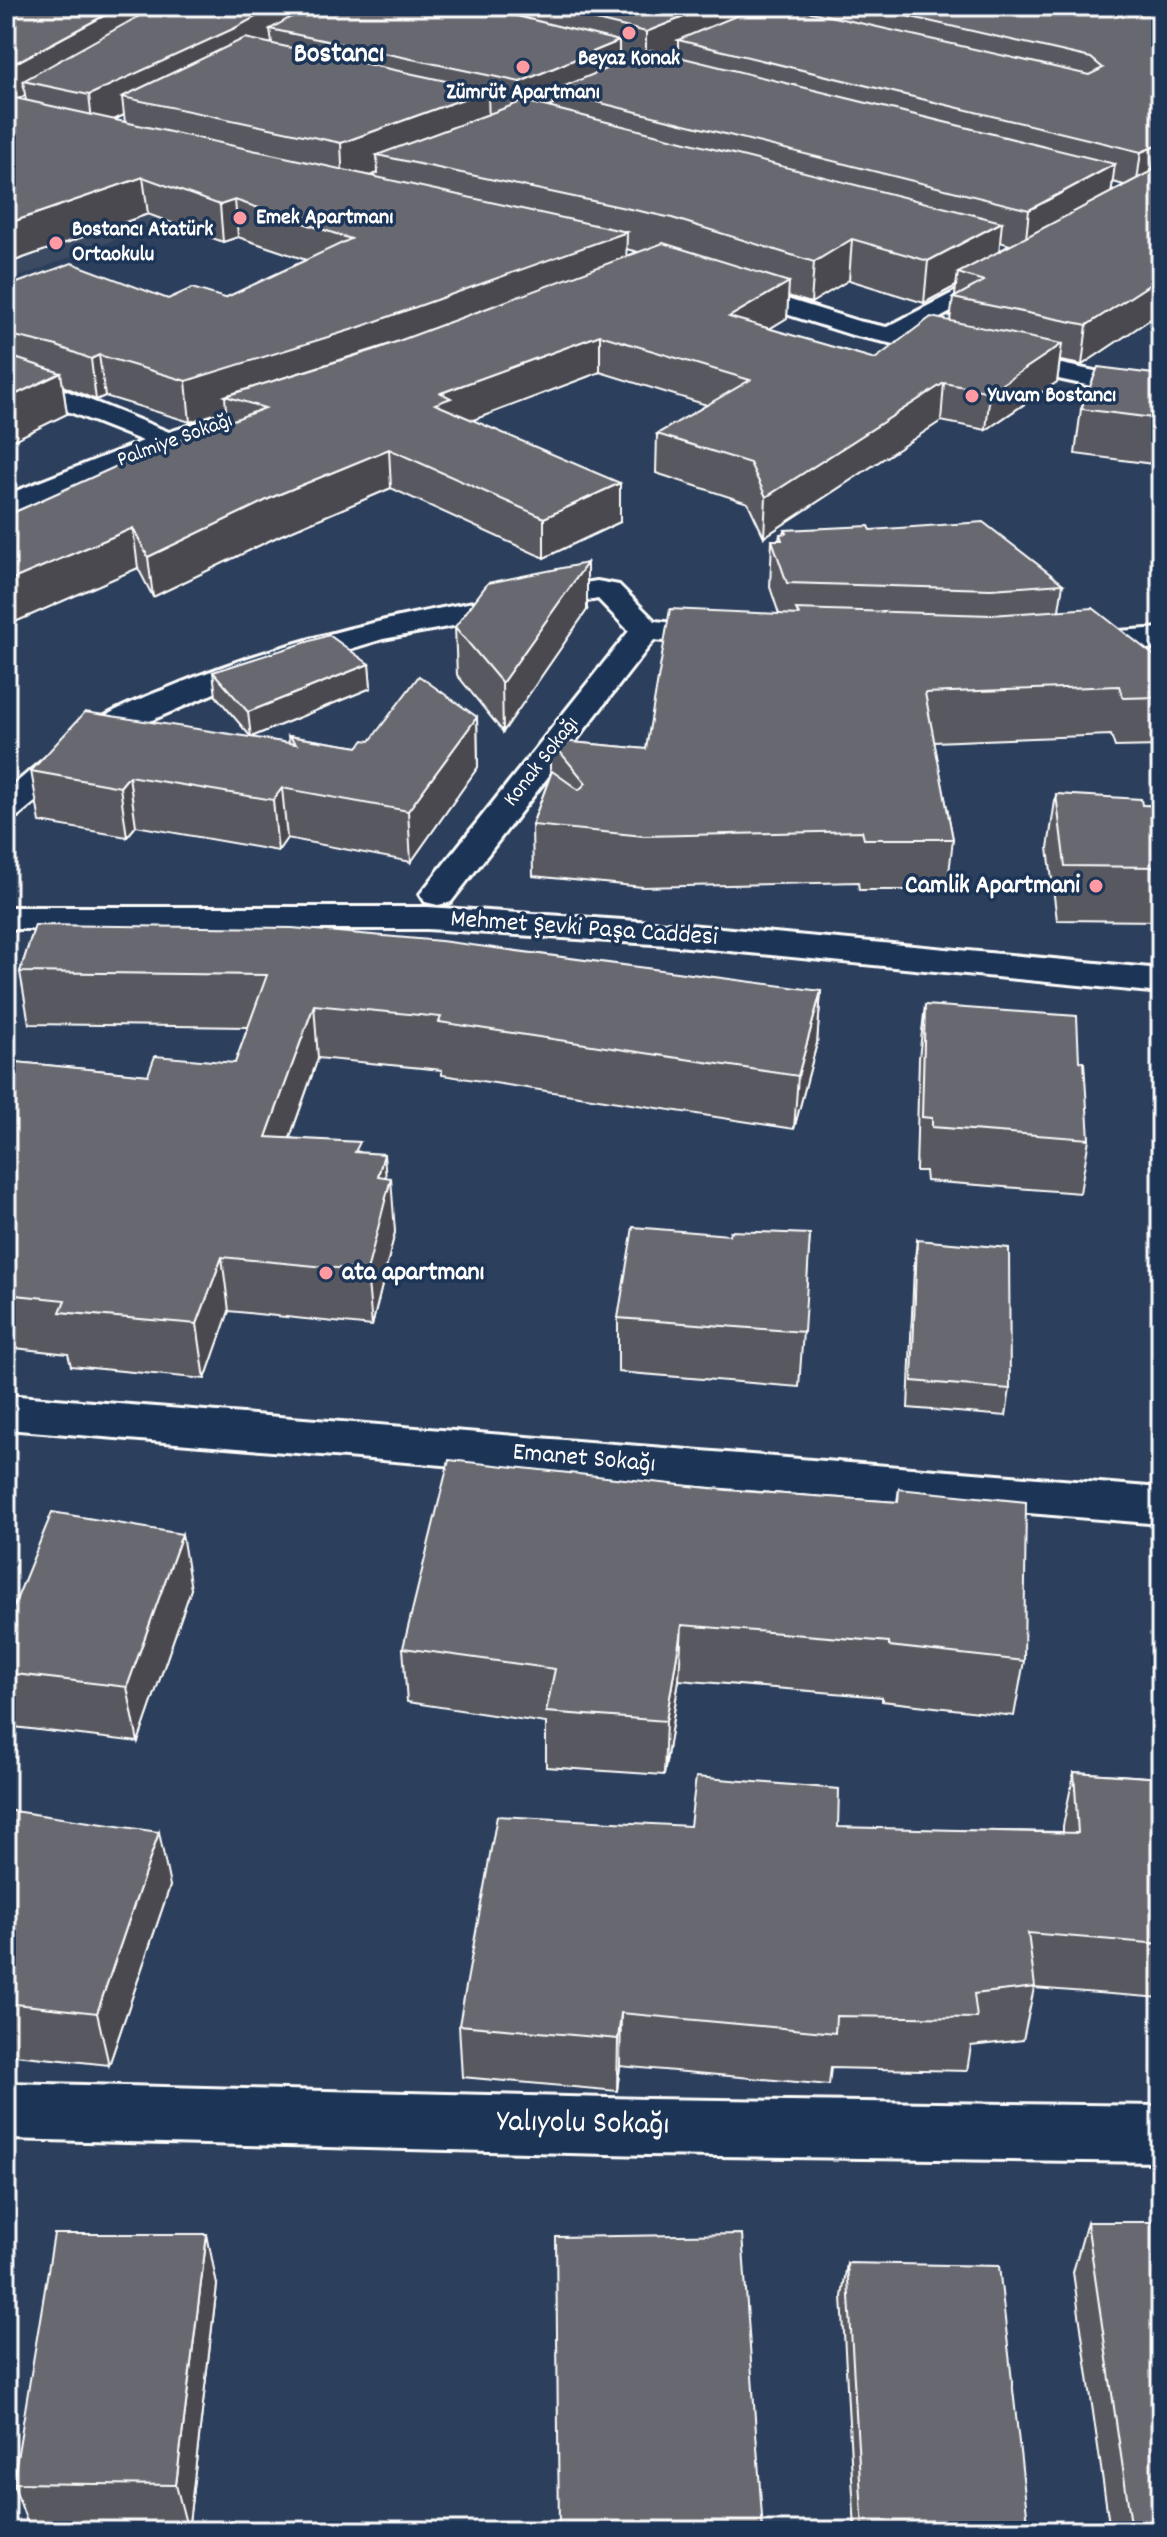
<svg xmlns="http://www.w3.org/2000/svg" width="1167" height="2537" font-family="Dekko,sans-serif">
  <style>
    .built { fill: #3e4b62 }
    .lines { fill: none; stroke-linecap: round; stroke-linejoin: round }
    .minor-casing { stroke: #fff; stroke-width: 6 }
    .secondary-casing { stroke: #fff; stroke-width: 6 }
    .primary-casing { stroke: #fff; stroke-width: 6 }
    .minor { fill: #1d3557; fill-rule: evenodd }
    .secondary { fill: #1d3557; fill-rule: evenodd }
    .primary { fill: #1d3557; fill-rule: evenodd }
    .wall { fill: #595961; stroke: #fff; stroke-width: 2; fill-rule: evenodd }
    .shaded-wall { fill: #49494f; stroke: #fff; stroke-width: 2 }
    .building { fill: #686871; stroke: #fff; stroke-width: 2 }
    .poi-dot { fill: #ff9aa2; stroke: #1d3557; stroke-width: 3 }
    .labels { text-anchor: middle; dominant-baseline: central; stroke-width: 7; stroke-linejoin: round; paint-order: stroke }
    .far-poi-label { font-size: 22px; font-weight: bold; fill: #fff; stroke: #1d3557; text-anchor: start }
    .far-street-label { font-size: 22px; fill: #fff; stroke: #1d3557 }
    .poi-label { font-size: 26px; font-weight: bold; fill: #fff; stroke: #1d3557; text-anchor: end }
    .street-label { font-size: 26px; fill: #fff; stroke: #1d3557 }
    .far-district-label { font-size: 28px; font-weight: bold; fill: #fff; stroke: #1d3557 }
    .near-street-label { font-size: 32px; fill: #fff; stroke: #1d3557 }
  </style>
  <rect width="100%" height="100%" fill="#2c3f5c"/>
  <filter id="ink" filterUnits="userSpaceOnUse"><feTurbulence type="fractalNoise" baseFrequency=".0125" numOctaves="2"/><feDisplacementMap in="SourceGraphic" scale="16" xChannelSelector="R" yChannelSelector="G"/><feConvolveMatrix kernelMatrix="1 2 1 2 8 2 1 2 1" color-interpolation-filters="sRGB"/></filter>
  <g filter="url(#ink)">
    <!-- built -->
    <path class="built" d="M248,188L6,282V205Z"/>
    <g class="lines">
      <defs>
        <g id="minor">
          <path d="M1005,266L1014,268L1017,273L1014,278L899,340H881L877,335L881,330Z"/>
          <path d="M6,374L62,389L169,432L283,396L293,398L297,404L293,410L178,447L6,514V495L143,441L42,401L6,390Z"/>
          <path d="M597,581L619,585L655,621L727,628L738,631L743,638L738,645L727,648L654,640L451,902L438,905L425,902L420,894L629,631L598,599L383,639L235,684L129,730L86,760L18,816L6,820V791C38,765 70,735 107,715C130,702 156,693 180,683C313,629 455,603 597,581Z"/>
          <path d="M1161,628V648L1076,654L1065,651L1060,644L1065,637L1076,634Z"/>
          <path d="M6,1395L1161,1488V1524L6,1429Z"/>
          <path d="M6,2083L647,2099L1161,2106V2162L647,2155L6,2139Z"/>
        </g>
        <path id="secondary" d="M732,282L858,321L1161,385V401L852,335L723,294L720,289L723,284Z"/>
        <path id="primary" d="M6,907H427L668,923L1161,969V993L668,945L427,929H6Z"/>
      </defs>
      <!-- minor casing -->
      <use href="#minor" class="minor-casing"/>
      <!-- secondary casing -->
      <use href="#secondary" class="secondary-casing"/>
      <!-- primary casing -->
      <use href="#primary" class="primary-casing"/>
      <!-- minor -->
      <use href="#minor" class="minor"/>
      <!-- secondary -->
      <use href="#secondary" class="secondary"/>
      <!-- primary -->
      <use href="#primary" class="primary"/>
    </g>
    <!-- wall -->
    <g class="wall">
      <path d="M6,6H786L795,8V6H1161V312L1082,365L1060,361L1057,382L986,430L941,421L764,537L748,503L656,473L657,434L707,405L600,372L472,420L620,522L544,558L391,488L279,536L153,597L138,568L6,626V516L228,422L226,410L190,422L105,396L96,400L63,386L67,414L6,444V287L168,299L225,298L306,260L238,237L223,242L148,214L6,264ZM737,10L746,12L737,15ZM25,95L26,101L18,99ZM124,115L125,122L114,120ZM1113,182L1124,185L1111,192ZM1000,242L1010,245L999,251ZM626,249L638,252L626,256ZM849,280L924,303L956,286L955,296L953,298L950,321L875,359L769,329L787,318L788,296L811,303Z"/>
      <path d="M1161,375V465L1075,454L1081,409Z"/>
      <path d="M785,530H871L1063,584L1059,610L1161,661V746L1115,747L1111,735L934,742L953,839L947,890H859L858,882L643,887L533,876L532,825L550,776V740L646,749L779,614L770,587L772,540H779L780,534L785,533Z"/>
      <path d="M587,610L503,732L457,675L455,627Z"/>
      <path d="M369,664L371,688L251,737L216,696L213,672Z"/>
      <path d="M477,717L478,767L411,862L287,838L278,851L136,826L127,837L40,822L31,771L289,743L288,736L358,747L370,741Z"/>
      <path d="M1056,794L1142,805L1161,806V921L1057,920L1048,848Z"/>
      <path d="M35,925L821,991L817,1043L794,1129L442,1075V1070L318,1058L290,1138L360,1152L386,1177L395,1232L372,1326L229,1311L205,1379L71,1366L68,1354L6,1347V1061L148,1075L235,1063L248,1027L29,1024L20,972Z"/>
      <path d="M925,1005L1079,1061L1089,1139L1080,1193L926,1181L925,1171H916L919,1058Z"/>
      <path d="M810,1234L799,1387L618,1372V1318L729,1235Z"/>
      <path d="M917,1240L1010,1389L1006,1416L908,1408L914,1267Z"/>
      <path d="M899,1489L1024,1661L1014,1716L882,1701V1697L679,1680L664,1775L546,1767V1723L407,1702L403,1648L727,1490L897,1502Z"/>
      <path d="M191,1589L138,1742L6,1726V1625Z"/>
      <path d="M1074,1772L1161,1778V1998L1034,1988L1023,2040L971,2046L967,2071L831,2068L829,2085L620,2066L617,2091L462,2077L459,2025L690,1826L1063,1832V1826Z"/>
      <path d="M6,1810L170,1886L109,2065L6,2054Z"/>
      <path d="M1087,2222L1161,2531H1110L1073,2272Z"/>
      <path d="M847,2263L1029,2531H855L842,2297Z"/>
      <path d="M217,2285L188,2531L30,2530L13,2483Z"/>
    </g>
    <!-- shaded-wall -->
    <g class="shaded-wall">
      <path d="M122,6H185L23,81L25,95L6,106V68Z"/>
      <path d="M276,6H338L270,29L272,43L238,61L122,97L124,115L93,130L89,95Z"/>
      <path d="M711,6H737L736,28L678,40V52L646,66V32Z"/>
      <path d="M619,41V78L553,91V105L521,119L520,82Z"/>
      <path d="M488,90L489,131L377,155L378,173L343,186L341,143Z"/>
      <path d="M1156,146L1151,182L1136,188L1141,152Z"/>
      <path d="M1115,164L1110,202L1025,249L1029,210Z"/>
      <path d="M143,177L148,214L6,264V224Z"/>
      <path d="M235,200L238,237L223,242L220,205Z"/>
      <path d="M1002,222L998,263L958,273L956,286L924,303L928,261Z"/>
      <path d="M627,232L626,270L225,396L226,410L190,422L186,381Z"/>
      <path d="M852,239L849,280L811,303L814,262Z"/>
      <path d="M1161,277V312L1082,365L1087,325Z"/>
      <path d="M789,282L787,318L728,354L729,317Z"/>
      <path d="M600,335V372L452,428L435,404L441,393Z"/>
      <path d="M1062,344L1057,382L986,430L990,392Z"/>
      <path d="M99,355L105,396L96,400L91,359Z"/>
      <path d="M61,373L67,414L6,444V399Z"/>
      <path d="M944,383L941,421L764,537L766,497Z"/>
      <path d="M389,449L391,488L279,536L153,597L148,557L275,496Z"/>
      <path d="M620,483V522L544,558V518Z"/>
      <path d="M133,528L138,568L6,626V582Z"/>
      <path d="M587,563V610L503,732L502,683Z"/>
      <path d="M369,664L371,688L251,737L248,712Z"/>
      <path d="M477,717L478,767L411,862L408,811Z"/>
      <path d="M129,776L136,826L127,837L120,787Z"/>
      <path d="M282,788L287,838L278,851L273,800Z"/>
      <path d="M821,991L817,1043L794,1129L798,1076Z"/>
      <path d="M314,1005L318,1058L271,1191L266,1137Z"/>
      <path d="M384,1154L387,1194L391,1178L395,1232L372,1326L367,1271L378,1176Z"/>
      <path d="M222,1257L229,1311L205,1379L197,1324Z"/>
      <path d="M182,1534L191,1589L138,1742L127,1687Z"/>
      <path d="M682,1625L679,1680L664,1775L666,1721Z"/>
      <path d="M159,1832L170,1886L109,2065L97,2013Z"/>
      <path d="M621,2013L620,2066L617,2091L618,2039Z"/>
      <path d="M207,2234L217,2285L188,2531L176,2485Z"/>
    </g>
    <!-- building -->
    <g class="building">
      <path d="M6,6H122L6,68Z"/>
      <path d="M157,6H276L235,28L89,95L23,81Z"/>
      <path d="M311,6H476L619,41L520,82L270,29Z"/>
      <path d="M538,6H711L646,32Z"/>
      <path d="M760,6H785L1089,75L1103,68L1091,58L863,6H1151L1161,8V147L1156,146L1141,152L678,40Z"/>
      <path d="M245,38L488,90L341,143L122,97Z"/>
      <path d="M651,50L1115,164L1029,210L553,91Z"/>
      <path d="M6,96L627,232L357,328L186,381L99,355L91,359L57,346L6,334V287L72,263L168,299L192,288L225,298L351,239L235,200L220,205L143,177L6,224Z"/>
      <path d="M524,101L1002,222L928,261L852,239L814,262L672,218L377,155Z"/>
      <path d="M1161,166V277L1087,325L953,298L984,281L958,273Z"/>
      <path d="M663,243L789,282L729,317L875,359L931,317L1062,344L990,392L944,383L766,497L750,463L657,434L750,380L600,335L441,393L451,398L435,404L620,483L544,518L389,449L275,496L148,557L133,528L6,582V516L146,453L265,408L225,396L377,349Z"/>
      <path d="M6,355L61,373L6,399Z"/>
      <path d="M1098,367L1161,375V419L1081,409Z"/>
      <path d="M983,522L1063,584L991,589L787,583L772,540H782L780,534L787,533L785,530L869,526L871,530Z"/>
      <path d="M587,563L502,683L455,627L488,583Z"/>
      <path d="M1093,608L1161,661V697L1123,698L1119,686L925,693L953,839H864L862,831L644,836L532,825L552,771L579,790L586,783L550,740L646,749L670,609L799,615L796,609L991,615Z"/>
      <path d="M329,635L369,664L248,712L213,672Z"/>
      <path d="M419,676L477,717L408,811L282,788L273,800L129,776L120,787L31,771L85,712L296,744L288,736L358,747L364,740L370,741Z"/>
      <path d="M1056,794L1141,799L1142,805L1161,806V867L1065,866Z"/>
      <path d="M35,925L292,928L441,941L821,991L798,1076L439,1022L441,1017L314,1005L266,1137L360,1142L355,1152L384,1154L378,1176L391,1178L367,1271L222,1257L197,1324L60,1312L65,1300L6,1294V1061L148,1075L155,1056L235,1063L267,975L20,972Z"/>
      <path d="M925,1005L1077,1016L1079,1061L1084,1062L1089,1139L932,1127V1118L922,1117Z"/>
      <path d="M633,1227L729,1235L730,1231L810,1234L804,1332L618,1318Z"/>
      <path d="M917,1240L1009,1248L1010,1389L912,1381Z"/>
      <path d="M449,1460L727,1490L898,1502L899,1489L1026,1502L1024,1661L889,1646V1642L682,1625L666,1721L546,1712L555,1669L403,1648Z"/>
      <path d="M52,1512L182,1534L127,1687L6,1673V1625Z"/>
      <path d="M1074,1772L1161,1778V1944L1028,1933L1035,1987L974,1994L977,2018L836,2016L835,2033L621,2013L618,2039L459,2025L497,1816L690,1826L696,1777L839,1789L838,1827L1078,1833Z"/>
      <path d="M6,1810L159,1832L97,2013L6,2003Z"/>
      <path d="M1087,2222H1161V2531H1132Z"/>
      <path d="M54,2234H207L176,2485L13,2483Z"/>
      <path d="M742,2234L763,2531H559L556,2237Z"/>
      <path d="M847,2263L999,2266L1029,2531H863Z"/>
    </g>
  </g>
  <!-- markers -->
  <g class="poi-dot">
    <circle cx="629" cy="33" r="8"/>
    <circle cx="523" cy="67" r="8"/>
    <circle cx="240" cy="218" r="8"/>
    <circle cx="56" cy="243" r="8"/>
    <circle cx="972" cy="396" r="8"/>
    <circle cx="1096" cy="886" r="8"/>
    <circle cx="326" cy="1273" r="8"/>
  </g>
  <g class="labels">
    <!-- far-poi labels -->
    <g class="far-poi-label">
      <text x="629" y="59" text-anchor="middle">Beyaz Konak</text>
      <text x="523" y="93" text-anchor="middle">Zümrüt Apartmanı</text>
      <text x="256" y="218">Emek Apartmanı</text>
      <text x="72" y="230">Bostancı Atatürk<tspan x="72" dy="25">Ortaokulu</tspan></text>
      <text x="988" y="396">Yuvam Bostancı</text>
    </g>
    <!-- far-street labels -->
    <g class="far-street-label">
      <text transform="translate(175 441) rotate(-20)">Palmiye Sokağı</text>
      <text transform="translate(542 762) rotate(-52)">Konak Sokağı</text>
    </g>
    <!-- poi labels -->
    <g class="poi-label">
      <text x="1080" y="886">Camlik Apartmani</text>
      <text x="342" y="1273" text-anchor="start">ata apartmanı</text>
    </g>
    <!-- street labels -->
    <g class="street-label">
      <text transform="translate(584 929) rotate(4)">Mehmet Şevki Paşa Caddesi</text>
      <text transform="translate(584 1459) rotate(5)">Emanet Sokağı</text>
    </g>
    <!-- far-district labels -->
    <g class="far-district-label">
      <text x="339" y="56">Bostancı</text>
    </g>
    <!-- near-street labels -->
    <g class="near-street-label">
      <text transform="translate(583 2125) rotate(1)">Yalıyolu Sokağı</text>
    </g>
  </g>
  <!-- margin -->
  <rect width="1167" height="2537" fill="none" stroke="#1d3557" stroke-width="32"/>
  <rect x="16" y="16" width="1135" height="2505" fill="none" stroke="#fff" stroke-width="3" filter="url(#ink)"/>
</svg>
